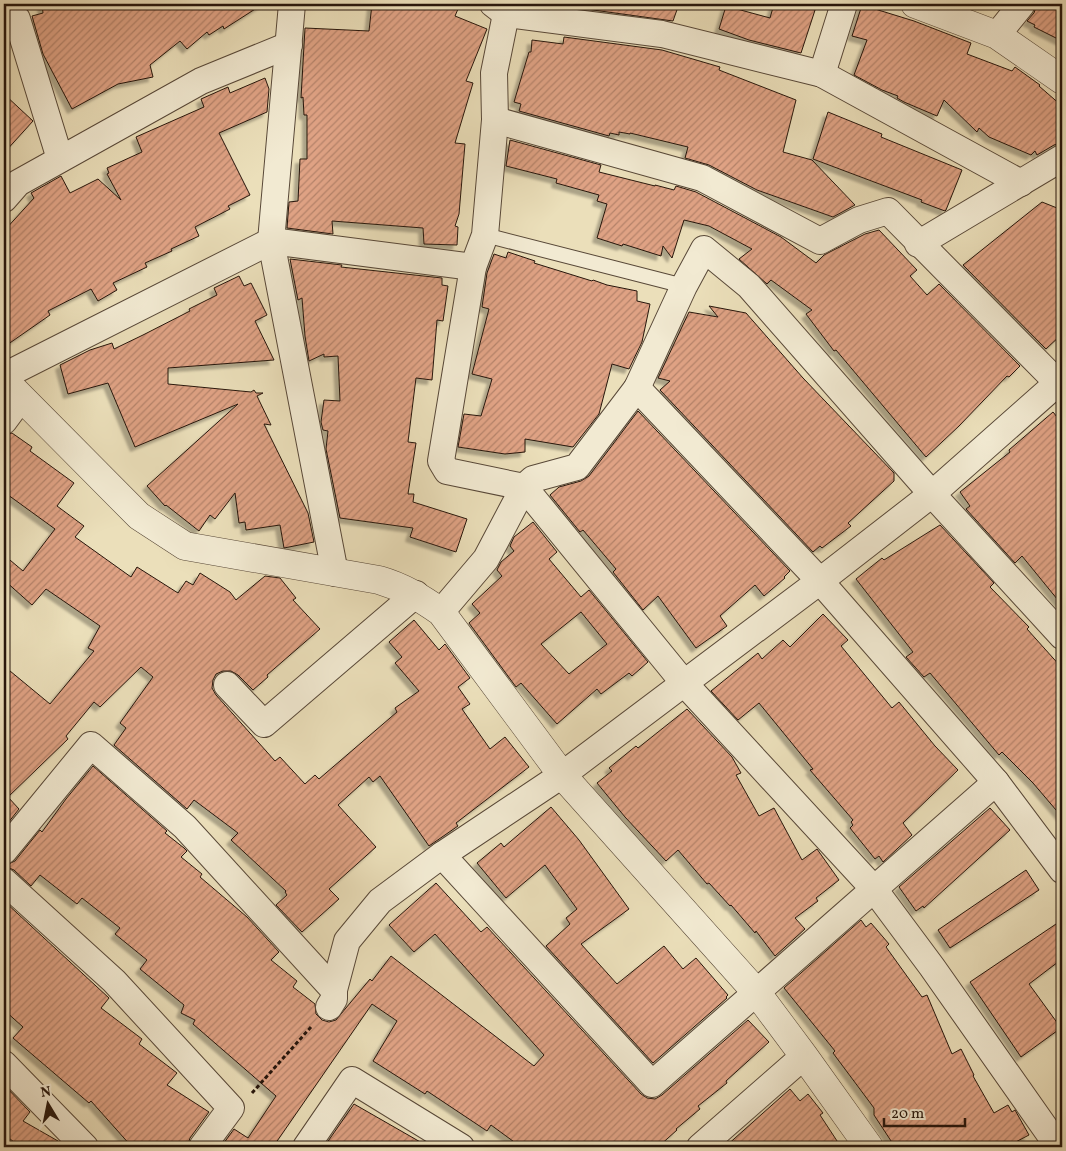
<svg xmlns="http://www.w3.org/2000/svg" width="1066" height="1151" font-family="Vollkorn,serif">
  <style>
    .building { fill: url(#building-hatch); stroke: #27160c; fill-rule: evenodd; filter: url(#shadow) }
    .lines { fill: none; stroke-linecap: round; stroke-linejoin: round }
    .service-casing { stroke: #584838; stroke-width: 16 }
    .minor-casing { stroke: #584838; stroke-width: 28 }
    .tertiary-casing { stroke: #584838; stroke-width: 29 }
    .path { stroke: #27160c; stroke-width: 3; stroke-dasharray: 4 2.5; stroke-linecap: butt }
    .service { stroke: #f2ead2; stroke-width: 14 }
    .minor { stroke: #f2ead2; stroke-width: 26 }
    .tertiary { stroke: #f2ead2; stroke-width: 28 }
  </style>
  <defs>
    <pattern id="building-hatch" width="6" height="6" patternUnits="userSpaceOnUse" patternTransform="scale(1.25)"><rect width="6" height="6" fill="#dfa284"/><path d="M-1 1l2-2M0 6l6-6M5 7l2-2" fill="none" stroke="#b5836a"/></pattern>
    <filter id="shadow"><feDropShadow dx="-4.5" dy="4.5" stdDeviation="1" flood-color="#0004"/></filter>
  </defs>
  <rect width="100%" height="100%" fill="#ebdfba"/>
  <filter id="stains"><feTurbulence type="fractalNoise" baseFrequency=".004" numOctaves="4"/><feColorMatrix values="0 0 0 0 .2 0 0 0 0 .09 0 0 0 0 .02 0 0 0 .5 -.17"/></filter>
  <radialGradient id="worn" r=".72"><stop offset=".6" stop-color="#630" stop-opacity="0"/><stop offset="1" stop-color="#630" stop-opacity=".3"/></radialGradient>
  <!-- building -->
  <g class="building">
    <path d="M42,4H263L224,29L223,26L209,35L207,32L187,49L180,41L150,65L153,77L118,84L72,109L43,54L32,16L43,13Z"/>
    <path d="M372,4H445L458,9L455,16L487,29L466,81L473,83L455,143L465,144L459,214L455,226L458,227L457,245L424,244L423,228L332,221L333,234L287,228L289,202L298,201L300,159H307V115H304L303,97L301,98L305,28L369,31Z"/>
    <path d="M588,4H679L673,21L586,9Z"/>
    <path d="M774,4H817L801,53L749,40L719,29L726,6L770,18Z"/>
    <path d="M1037,4H1062V41L1034,27L1035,25L1027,21L1034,13Z"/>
    <path d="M862,5L914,21L971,43L967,54L1012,71L1015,67L1040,85L1039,86L1062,106V143L1054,145L1037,155L1035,151L1031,155L989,137L979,128L977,132L944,100L937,116L904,102L897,98L898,96L882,90L854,75L867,40L852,36Z"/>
    <path d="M564,37L662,50L720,67L719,70L796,100L783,152L812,160L855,205L833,217L757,190L709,165L685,158L688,147L630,133V134L619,132V135L610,133L609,136L519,111L521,104L514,102L529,52H531L532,40L563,44Z"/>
    <path d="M265,78L269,89L267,112L219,133L250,195L228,206L230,209L195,227L199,236L171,249L172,251L145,263L147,267L113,283L117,290L98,301L91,289L48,311L50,315L4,347V231L34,198L31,193L61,176L70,193L98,179L121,200L107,174L109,173L107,168L142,152L136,137L204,107L201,99L228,87L230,93Z"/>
    <path d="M4,94L33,121L4,153Z"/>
    <path d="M828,112L882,134L881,137L962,170L946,210L945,211L921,202L922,200L813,159Z"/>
    <path d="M510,140L601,165L599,172L655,186V185L674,190L676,186L696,192L781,237L816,263L824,255L865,234L879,230L917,270L910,276L927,295L939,284L1020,366L1009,377L1007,376L959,426L926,457L836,350L834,351L806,314L812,310L771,280L767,284L739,259L752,249L709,226L684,220L672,258L663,246L661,256L623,244L622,246L597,238L607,204L597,201L599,195L556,183L557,179L506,166Z"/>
    <path d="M1042,202L1062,210V334L1046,349L963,265Z"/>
    <path d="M508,252L535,261L534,263L592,281L593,280L607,285L637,291V301L650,304L642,342L629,369L612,364L599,414L573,447L525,439V452L505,454L458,447L464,414L481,416L492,379L472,374L489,309L482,307L487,273L494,254L506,258Z"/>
    <path d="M290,259L342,265L341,267L442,278V285L448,286L443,321L437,320L432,380L416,378L408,442L416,443L408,494H414L413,502L467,519L456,552L410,537L413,528L340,518L326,449L328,431L323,430L321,422L324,400L340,401L338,356L324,357V354L309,361L305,336L302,298L298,300Z"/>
    <path d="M239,276L244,286L251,283L267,315L255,321L274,360L168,368V384L251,392L254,390L256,393H263L257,396L271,425L264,424L308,513L314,542L284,548L280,525L246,530L245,522L239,523L235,493L215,519L210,515L199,531L166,505L165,506L147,486L238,404L135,447L108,383L68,394L60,365L90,350L112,343L114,349L143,335L190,311L189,309L217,295L214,288Z"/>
    <path d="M709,306L746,313L803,378L894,473V481L848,523L851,526L822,548L820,546L813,552L660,390L670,381L658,378L689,312L718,317Z"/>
    <path d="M638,411L790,571L784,577L785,578L764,596L755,585L720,616L727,626L696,648L658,596L643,610L613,572L616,569L583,530L580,532L550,495L559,487L581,481L589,476Z"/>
    <path d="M1053,412L1062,423V605L1022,556L1015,563L966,509L970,506L960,492L1010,452L1009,450Z"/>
    <path d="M12,433L32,447L30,451L74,483L57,506L84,526L75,537L131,577L137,567L178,593L186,581L193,585L200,573L230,592L236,600L265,576L280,578L296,598L293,600L320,629L267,675L268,677L253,690L238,675L231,671H223L216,674L213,680L212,688L216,695L275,761L280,757L305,784L315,775L319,779L397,712L395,708L419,691L395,663L402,657L389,642L414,620L439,650L445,644L470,678L458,687L470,704L462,709L490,749L505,737L529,767L456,823L458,826L429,846L380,776L373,782L369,777L338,805L376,847L329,889L339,899L302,932L276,905L287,895L285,892L286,891L231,840L238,833L194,800L187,809L114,745L126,728L120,723L153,677L141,667L100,707L94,702L66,736L68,739L8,797L19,809L4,828V666L50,704L94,651L88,648L100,626L46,589L32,605L4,580V555L23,571L55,529L4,492V436Z"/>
    <path d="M533,522L557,552L549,559L581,597L589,590L648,662L632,676L629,673L601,694L597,689L557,724L521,683L516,687L469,623L480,613L472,604L502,576L497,570L501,562L514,551L510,546L514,537ZM581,612L607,644L569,674L541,644Z"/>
    <path d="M940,525L994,583L990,587L1029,627L1027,629L1062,668V817L1033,783L1002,752L999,755L930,673L924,677L906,657L913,652L856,579L882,558L884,560Z"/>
    <path d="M823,614L848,640L841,646L892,708L899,702L935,746L958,770L903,823L912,835L883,862L879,856L875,859L850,828L853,825L851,822L853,820L810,770L813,769L759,703L738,720L711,691L758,653L762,659L783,640L790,647Z"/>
    <path d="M687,709L732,757L741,773L736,775L759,816L774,808L802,860L817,849L839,880L816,898L818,901L795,918L805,929L775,956L756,931L755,933L731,905L730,906L709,883L707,884L678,850L666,861L625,817L597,783L612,771L609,768L636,746L638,748Z"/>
    <path d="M93,766L167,831L165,833L184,848L187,851L181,857L202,874L200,877L247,917L279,952L271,960L297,981L293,987L315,1004L316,1014L322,1020L329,1022L336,1020L370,979L372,981L391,956L534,1066L544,1055L435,934L414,952L389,925L436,883L481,932L487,927L641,1094L647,1098L655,1099L662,1095L748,1020L769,1042L726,1081L727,1083L698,1106L700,1109L676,1129L677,1130L658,1147H521L491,1125L487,1131L427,1091L425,1094L373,1061L397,1021L372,1004L273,1147H221L234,1129L248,1138L276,1096L193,1024L195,1020L181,1013L184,1005L140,969L147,960L115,934L120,928L82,898L77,904L40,875L31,886L14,870L4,866L15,861L40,830L42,832L66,799Z"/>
    <path d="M551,807L579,840L629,909L581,944L617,984L664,946L683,969L696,958L728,995L726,997L727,998L653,1063L546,946L570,924L566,918L577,909L545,865L506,898L477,863L501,843L504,847Z"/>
    <path d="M990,808L1010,830L924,908L923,906L916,911L899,887Z"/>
    <path d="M1026,870L1039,890L950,948L938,930Z"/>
    <path d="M4,901L109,998L101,1008L142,1039L139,1044L177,1073L167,1085L209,1112L190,1138L187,1147H132L91,1101L89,1103L13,1038L23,1027L4,1010Z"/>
    <path d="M861,920L866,927L871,923L889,944L886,947L922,997L927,995L952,1054L961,1049L974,1075L973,1076L994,1113L1008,1105L1012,1112L1015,1110L1029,1135L1006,1147H895L874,1115V1108L833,1053L835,1051L784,988Z"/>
    <path d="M1062,920V959L1029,984L1061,1028L1021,1057L970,982Z"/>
    <path d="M4,1085L30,1112L23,1121L58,1141L64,1147H20L9,1138L4,1145Z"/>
    <path d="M790,1089L800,1101L808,1094L823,1113L820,1115L841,1147H725Z"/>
    <path d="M354,1104L429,1147H324Z"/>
  </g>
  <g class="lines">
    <defs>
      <path id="service" d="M485,235L684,286"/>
      <g id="minor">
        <path d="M292,4L271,241L335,573"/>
        <path d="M493,4L506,14L662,34L822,74L1021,183"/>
        <path d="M4,11L17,19L60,159"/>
        <path d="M997,35L1022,4"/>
        <path d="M822,74L844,4"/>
        <path d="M495,120L702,178L820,241L859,220L888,211L1058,383"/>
        <path d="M4,199L18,183L201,81L289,45"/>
        <path d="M918,244L1062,158"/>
        <path d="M473,267L441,461L447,471L524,487L684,683L874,889L932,967L1053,1139L1062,1143"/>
        <path d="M4,376L271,241L473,267L485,235L495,120L494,73L506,14"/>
        <path d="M637,388L820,581L996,782L1062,870"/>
        <path d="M4,421L21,398"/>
        <path d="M441,612L486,559L524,487L533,479L577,467L637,388L684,286L704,249L749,286L932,494L1062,636"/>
        <path d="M227,685L264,724L416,594"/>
        <path d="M4,851L91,745L185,827L334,990"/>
        <path d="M442,855L652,1084L996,782"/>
        <path d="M4,881L114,981L231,1108L202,1147"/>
        <path d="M329,1007L334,999V990L347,941L380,901L442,855L562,775L820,581L932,494L1062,379"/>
        <path d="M4,1064L85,1147"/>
        <path d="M306,1147L352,1080L461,1147"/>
        <path d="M700,1147L804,1056"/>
      </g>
      <g id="tertiary">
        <path d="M915,4L997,35L1062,80"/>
        <path d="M4,380L139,516L185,546L379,580C403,587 421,598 441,612L562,775L757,993L804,1056L869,1147"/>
      </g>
    </defs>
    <!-- service casing -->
    <use href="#service" class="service-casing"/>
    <!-- minor casing -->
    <use href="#minor" class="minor-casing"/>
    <!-- tertiary casing -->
    <use href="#tertiary" class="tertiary-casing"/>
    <!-- path -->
    <path class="path" d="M252,1093L311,1027"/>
    <!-- service -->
    <use href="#service" class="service"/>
    <!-- minor -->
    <use href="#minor" class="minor"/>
    <!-- tertiary -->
    <use href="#tertiary" class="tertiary"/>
  </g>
  <!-- margin -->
  <rect width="1066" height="1151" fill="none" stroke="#ebdfba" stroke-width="20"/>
  <rect x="5" y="5" width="1056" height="1141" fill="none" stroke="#27160c" stroke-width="2.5"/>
  <rect x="10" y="10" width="1046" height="1131" fill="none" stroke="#27160c"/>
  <!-- north arrow -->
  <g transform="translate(48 1104) rotate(350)" stroke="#f2ead2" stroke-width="4" paint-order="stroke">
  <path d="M0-4L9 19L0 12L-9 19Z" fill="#27160c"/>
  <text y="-8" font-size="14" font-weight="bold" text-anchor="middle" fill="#27160c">N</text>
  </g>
  <!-- scale -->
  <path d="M884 1118v8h81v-8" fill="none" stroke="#27160c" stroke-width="2.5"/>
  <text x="891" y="1118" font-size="15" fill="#27160c" stroke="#f2ead2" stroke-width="4" paint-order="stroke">20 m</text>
  <rect width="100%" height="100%" filter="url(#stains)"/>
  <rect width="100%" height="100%" fill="url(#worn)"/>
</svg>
